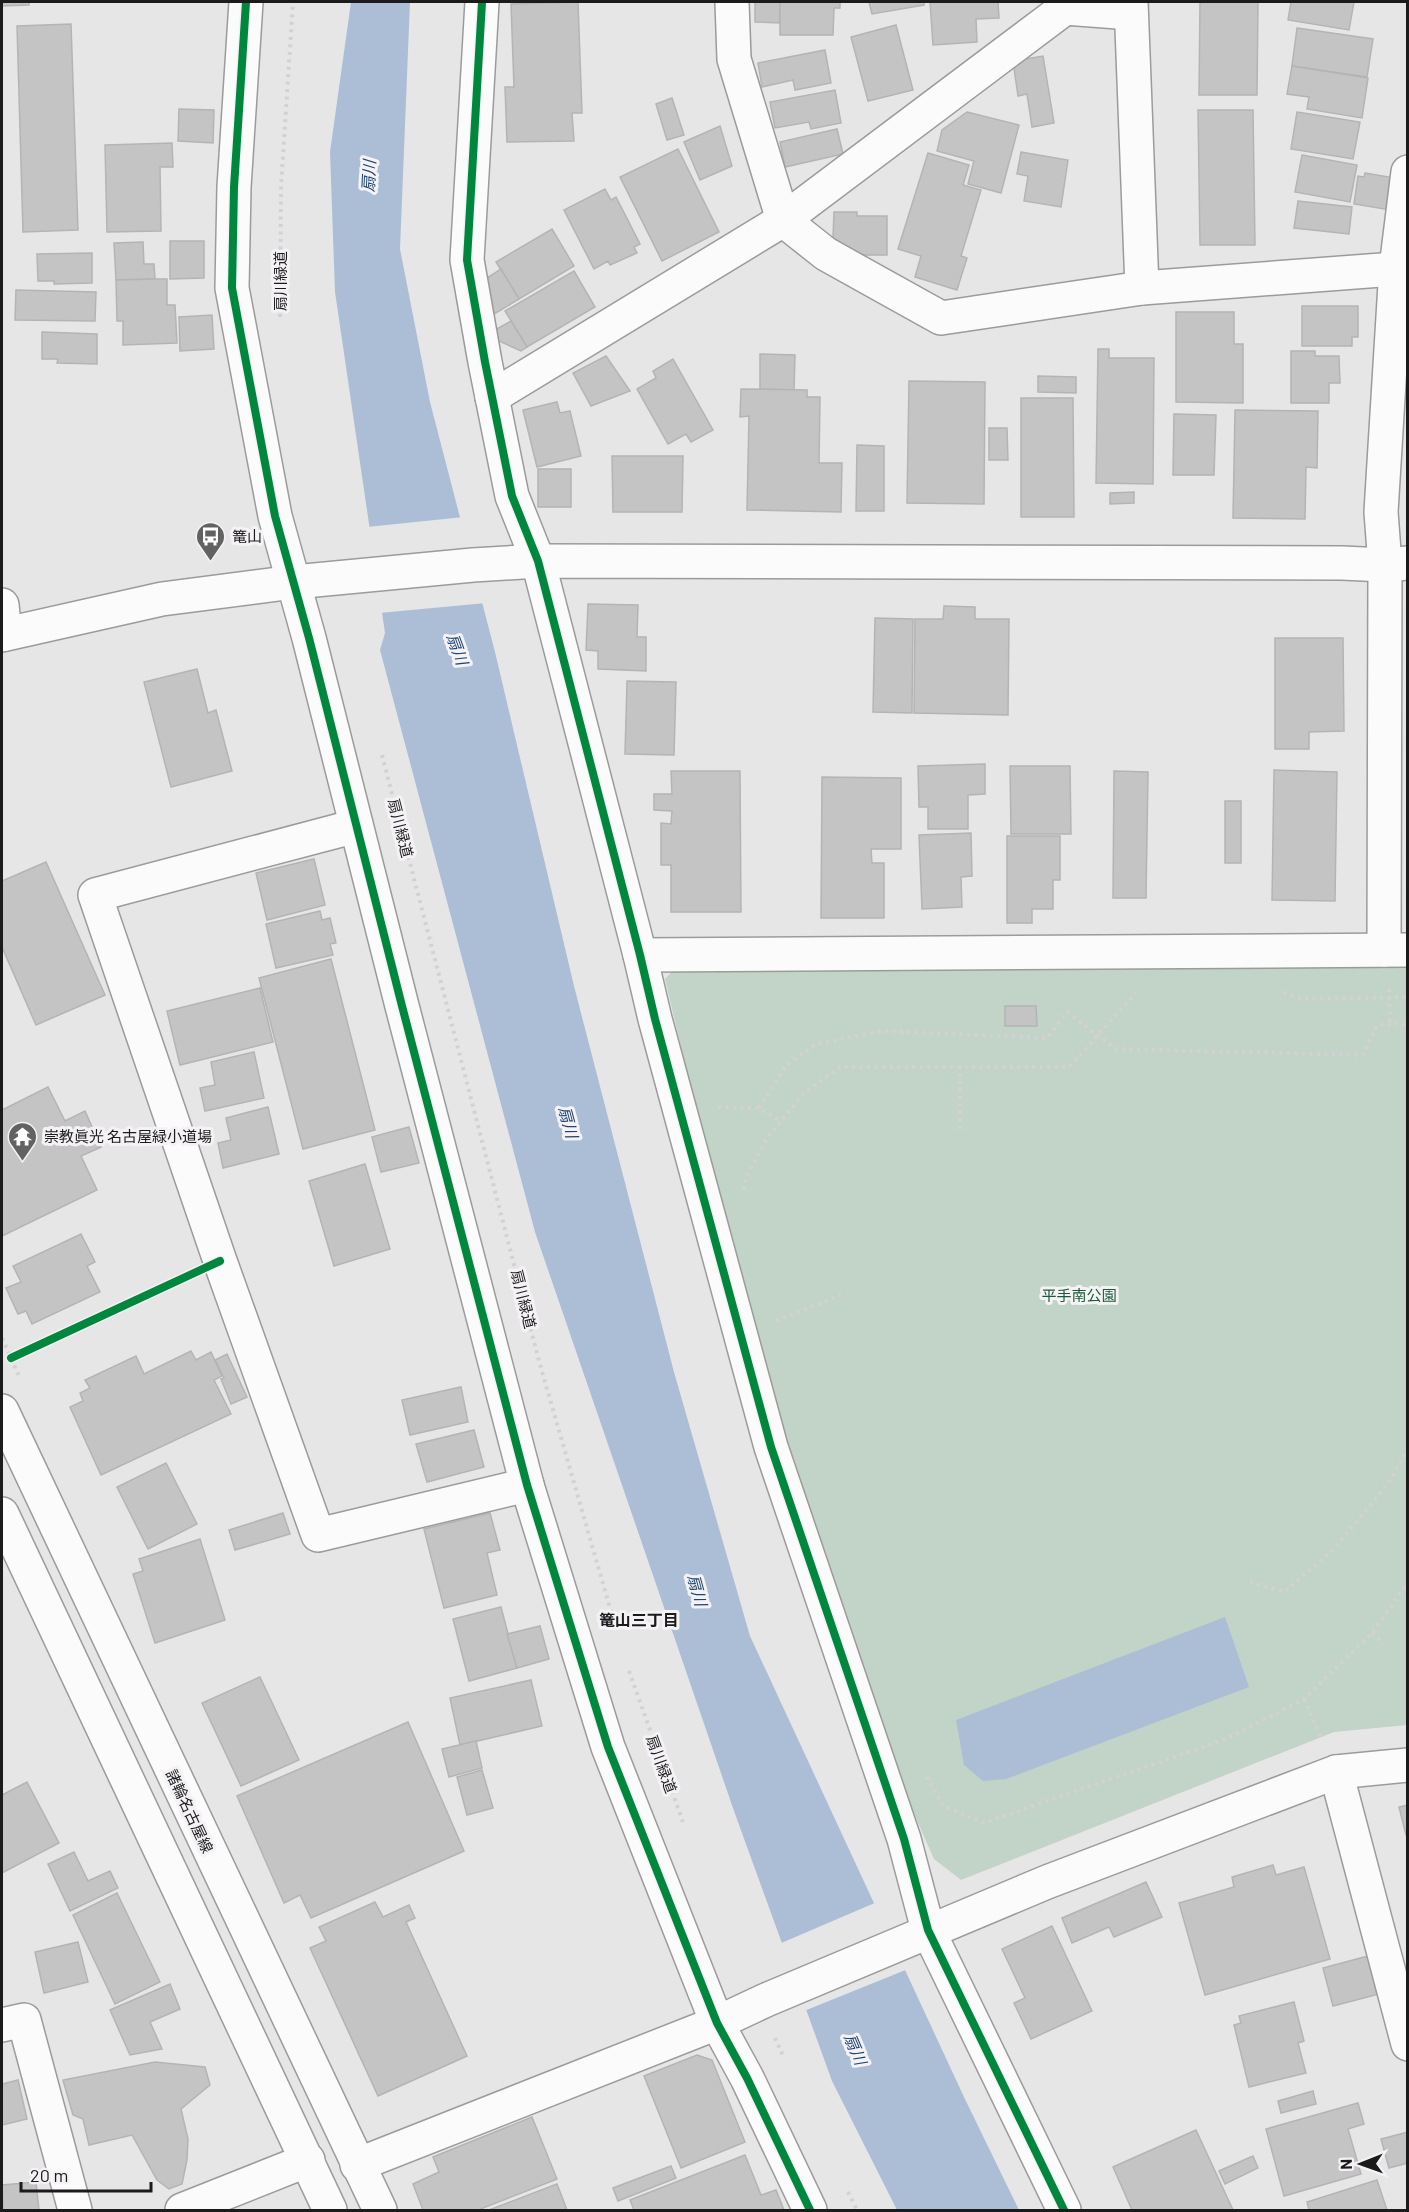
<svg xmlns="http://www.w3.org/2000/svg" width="1409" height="2212" font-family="Barlow,'Noto Sans JP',sans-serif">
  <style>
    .green { fill: #c2d3c7 }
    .water { fill: #acbed6 }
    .pier { fill: #e7e6e7 }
    .building { fill: #c5c4c5; stroke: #b4b4b5; stroke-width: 1.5 }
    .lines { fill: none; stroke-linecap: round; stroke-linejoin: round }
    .minor-casing { stroke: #9c9b9c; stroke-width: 36 }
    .major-casing { stroke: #9c9b9c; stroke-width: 36 }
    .path { stroke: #d3d2d3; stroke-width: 4; stroke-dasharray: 3 4.5; stroke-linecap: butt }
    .minor { stroke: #fbfbfb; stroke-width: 33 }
    .major { stroke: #fbfbfb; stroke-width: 33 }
    .cycleway-casing { stroke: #f4f2f5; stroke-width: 11 }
    .cycleway { stroke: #00873e; stroke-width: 8 }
    .labels { text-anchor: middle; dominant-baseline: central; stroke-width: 6; stroke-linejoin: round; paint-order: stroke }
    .street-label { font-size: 15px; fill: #1b1b1c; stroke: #f4f2f5 }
    .poi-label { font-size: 15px; fill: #1b1b1c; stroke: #f4f2f5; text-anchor: start }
    .park-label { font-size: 15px; fill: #195936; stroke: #f4f2f5 }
    .water-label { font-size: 16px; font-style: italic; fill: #1e446f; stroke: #f4f2f5 }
    .neighbourhood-label { font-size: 16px; font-weight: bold; fill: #1b1b1c; stroke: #f4f2f5 }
  </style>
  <rect width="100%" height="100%" fill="#e7e6e7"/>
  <!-- green -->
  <path class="green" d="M676,967H1407V1725L1334,1732L961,1880L934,1859L850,1668L750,1341L665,979Z"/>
  <!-- water -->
  <g class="water">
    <path d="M351,2H410L400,249L430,402L495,652L574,986L674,1372L750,1636L964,2097L1019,2210H897L832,2081L734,1811L535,1232L380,650L385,633L335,292L330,152Z"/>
    <path d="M1225,1617L1249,1687L1006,1779L983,1781L964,1765L956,1720Z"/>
  </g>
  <!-- pier -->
  <g class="pier">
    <path d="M464,517L486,603L379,613L367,527Z"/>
    <path d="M877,1902L908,1969L804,2011L779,1944Z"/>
  </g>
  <!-- building -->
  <g class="building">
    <path d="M2,2H29V5L2,6Z"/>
    <path d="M578,2L582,113H572L574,141L507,142L505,87H514L511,4Z"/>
    <path d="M755,2H780V23L755,22Z"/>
    <path d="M780,2H840V8H834L833,35H780Z"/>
    <path d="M869,2H924V5L872,14Z"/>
    <path d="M930,2H998L999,18L976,19L977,42L933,45Z"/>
    <path d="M1200,2H1258L1257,95H1199Z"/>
    <path d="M1291,2H1354L1349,30L1288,20Z"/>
    <path d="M71,24L78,230L23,232L17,26Z"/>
    <path d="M896,25L913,90L868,101L851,37Z"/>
    <path d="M1297,28L1373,39L1367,77L1292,66Z"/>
    <path d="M825,50L831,83L795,90L793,80L762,87L758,63Z"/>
    <path d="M1043,56L1054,123L1032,127L1027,94L1018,96L1013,61Z"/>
    <path d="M1292,66L1368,78L1362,118L1307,109L1309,97L1287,94Z"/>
    <path d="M835,90L841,123L811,129L809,122L775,128L770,102Z"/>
    <path d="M672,98L684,135L667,140L656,104Z"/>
    <path d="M179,109L214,110L213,143L178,141Z"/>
    <path d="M1198,110H1253L1255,245H1200Z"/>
    <path d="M967,112L1019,125L1001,193L968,184L974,161L937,151L942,130Z"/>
    <path d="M1297,112L1360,122L1353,159L1291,149Z"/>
    <path d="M720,126L732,166L700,180L684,142Z"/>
    <path d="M837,129L843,154L785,167L780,142Z"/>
    <path d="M172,143L173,167H160L161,231L107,232L105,145Z"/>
    <path d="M678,149L719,232L662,261L620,177Z"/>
    <path d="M1021,152L1068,160L1061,207L1024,201L1028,176L1017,174Z"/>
    <path d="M928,153L969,165L963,185L981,190L961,256L967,258L957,290L915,277L921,256L898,249Z"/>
    <path d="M1302,155L1357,165L1350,202L1295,192Z"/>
    <path d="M1365,173L1395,178L1390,210L1354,204L1358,176L1364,177Z"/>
    <path d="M605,189L611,200L616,197L640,244L634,247L637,253L610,265L608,261L594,269L564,210Z"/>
    <path d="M1298,201L1352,207L1349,234L1294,228Z"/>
    <path d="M834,212H857V216H887V255H860L833,238Z"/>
    <path d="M552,229L574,266L519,299L496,262Z"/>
    <path d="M170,241H204V278L170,279Z"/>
    <path d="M143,242L144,264H154L155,279L116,280L114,243Z"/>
    <path d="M92,253V283L54,284V281H38L37,254Z"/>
    <path d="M501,269L519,299L491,316L487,278Z"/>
    <path d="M574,271L595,307L527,347L505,311Z"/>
    <path d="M155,279H167V305H175L177,343L123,345V321H117L116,280Z"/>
    <path d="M16,290L96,292L95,321L15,320Z"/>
    <path d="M1302,306H1358V337H1352V346H1302Z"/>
    <path d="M1176,312H1234V344H1243V403L1176,402Z"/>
    <path d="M212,315L214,349L180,351L179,317Z"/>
    <path d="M511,321L527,347L521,351L486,335Z"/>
    <path d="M42,332L97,334V364L57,363L58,359H42Z"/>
    <path d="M1098,349H1109V358H1154L1153,484L1096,483Z"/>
    <path d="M1291,351H1315V356H1339L1340,383H1329V403H1291Z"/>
    <path d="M760,354L795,355L794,390L760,389Z"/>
    <path d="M606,356L630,391L591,406L573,373Z"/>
    <path d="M673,359L713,430L691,442L686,434L668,444L637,389L656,378L653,371Z"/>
    <path d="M1038,376L1076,377V393L1038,392Z"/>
    <path d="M909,381L985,382L984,504L907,503Z"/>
    <path d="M741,389L807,390V397H820L819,463H842L841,512L747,510L749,416L740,417Z"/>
    <path d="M1021,398H1073L1074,517H1021Z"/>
    <path d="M557,402L560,413L570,411L581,456L537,467L523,410Z"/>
    <path d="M1235,410L1318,411L1317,468L1306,467L1305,519L1233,518Z"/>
    <path d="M1174,414L1216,415L1214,475H1173Z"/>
    <path d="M989,428H1007L1008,460H989Z"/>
    <path d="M857,445L884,446V511H856Z"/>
    <path d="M612,456H683L682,512H613Z"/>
    <rect x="538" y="469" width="33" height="38"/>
    <path d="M1134,492V503L1110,504V493Z"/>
    <path d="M588,604L638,605L637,637H646V671L598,669V651L586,650Z"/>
    <path d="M944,606L975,607V619H1009L1008,715L914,713L915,619H943Z"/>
    <path d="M875,618L913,619L912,713L873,712Z"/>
    <path d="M1275,638H1343L1344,731L1309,732V749H1275Z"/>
    <path d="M197,669L208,713L216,710L232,771L171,787L144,682Z"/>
    <path d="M627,681L676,682L674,755L625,754Z"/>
    <path d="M985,764V794L968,795V829H928V807H919L918,766Z"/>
    <path d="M1010,766H1070L1071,834H1011Z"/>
    <path d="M1274,770L1337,772L1335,901L1272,900Z"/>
    <path d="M671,771H740L741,912H671V865H661V823L671,824L672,811L654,810V794H672Z"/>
    <path d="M1114,771L1148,772L1146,898H1113Z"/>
    <path d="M822,777L901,778V849H871L872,863H884V918H821Z"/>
    <rect x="1225" y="801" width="16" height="62"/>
    <path d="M971,833L972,876L961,877L962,907L922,909L919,835Z"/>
    <path d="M1007,836H1060V880H1053V909H1032V923H1007Z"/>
    <path d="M314,859L325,905L267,920L256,873Z"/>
    <path d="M46,862L105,995L36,1025L2,947V881Z"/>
    <path d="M320,911L322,920L330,918L336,943L330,944L333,955L276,968L266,924Z"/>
    <path d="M331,959L375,1130L303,1149L259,978Z"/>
    <path d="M260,988L273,1042L180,1065L167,1011Z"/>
    <path d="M1005,1006H1036L1037,1026H1005Z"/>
    <path d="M254,1052L264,1098L205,1111L200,1088L215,1085L211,1062Z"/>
    <path d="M48,1087L65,1121L85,1111L101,1147L81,1156L97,1190L2,1236V1110Z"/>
    <path d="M268,1107L279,1154L223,1168L218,1143L231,1140L226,1118Z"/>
    <path d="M409,1127L419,1163L381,1172L372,1137Z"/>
    <path d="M365,1164L390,1249L334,1266L309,1181Z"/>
    <path d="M81,1234L95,1262L87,1266L100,1292L32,1324L26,1311L18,1314L6,1288L21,1282L13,1266Z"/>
    <path d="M191,1351L196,1360L211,1352L222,1376L214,1380L231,1414L101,1475L70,1407L83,1401L80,1393L90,1388L85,1380L136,1356L144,1374Z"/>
    <path d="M227,1354L247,1397L231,1404L221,1379L224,1378L215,1360Z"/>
    <path d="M461,1387L468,1422L410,1435L402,1400Z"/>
    <path d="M474,1430L484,1467L427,1482L416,1444Z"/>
    <path d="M166,1463L197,1524L148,1549L117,1487Z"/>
    <path d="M283,1513L290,1534L235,1550L229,1530Z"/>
    <path d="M490,1513L500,1550L487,1553L497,1595L444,1608L424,1529Z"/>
    <path d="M200,1539L225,1620L155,1643L133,1574L143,1571L139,1559Z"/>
    <path d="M501,1607L517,1668L469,1681L453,1619Z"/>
    <path d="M540,1626L549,1659L517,1668L507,1634Z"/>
    <path d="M260,1677L299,1760L241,1786L202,1703Z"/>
    <path d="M531,1680L542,1726L460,1745L450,1698Z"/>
    <path d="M408,1722L464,1851L311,1918L300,1895L284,1903L237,1796Z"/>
    <path d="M476,1741L482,1768L449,1777L442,1749Z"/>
    <path d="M482,1770L493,1808L467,1815L457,1777Z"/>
    <path d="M27,1782L59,1843L2,1873V1795Z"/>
    <path d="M1408,1805V1835H1406L1399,1807Z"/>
    <path d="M74,1852L88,1881L110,1871L118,1888L70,1911L48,1864Z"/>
    <path d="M1273,1865L1276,1875L1304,1867L1330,1959L1205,1995L1179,1903L1234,1887L1232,1877Z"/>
    <path d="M1146,1882L1162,1917L1114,1937L1109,1927L1072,1943L1062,1918Z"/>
    <path d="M117,1893L160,1982L115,2004L73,1915Z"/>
    <path d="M375,1902L383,1917L409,1905L415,1918L406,1922L467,2056L378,2096L310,1948L326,1941L319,1927Z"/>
    <path d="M1052,1926L1092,2011L1031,2039L1014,2003L1025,1998L1002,1949Z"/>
    <path d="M78,1942L88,1982L44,1993L35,1952Z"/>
    <path d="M1368,1956L1379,1994L1333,2006L1323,1968Z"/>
    <path d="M170,1984L180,2009L150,2022L162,2049L130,2055L110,2010Z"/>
    <path d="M1294,2002L1304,2041L1298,2043L1306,2073L1249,2087L1234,2025L1241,2023L1239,2016Z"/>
    <path d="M697,2055L712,2060L745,2142L681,2168L644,2076Z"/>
    <path d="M155,2062L205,2067L210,2085L181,2109L188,2139L187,2160L182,2184L169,2189L157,2180L132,2135L89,2145L83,2119L73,2115L63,2080Z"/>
    <path d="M18,2080L27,2119L2,2125V2084Z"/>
    <path d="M1313,2091L1316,2104L1281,2113L1278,2101Z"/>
    <path d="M1358,2103L1364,2124L1348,2129L1361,2174L1284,2196L1266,2129Z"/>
    <path d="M532,2117L557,2179L478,2210H423L413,2184L439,2172L433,2157Z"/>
    <path d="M1196,2130L1233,2210H1132L1113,2167Z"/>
    <path d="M1408,2132V2163L1389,2168L1381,2139Z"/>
    <path d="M745,2155L761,2195L776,2190L784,2210H634L630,2200Z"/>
    <path d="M1253,2156L1258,2168L1225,2184L1219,2171Z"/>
    <path d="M671,2166L676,2178L618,2201L613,2188Z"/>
    <path d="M1377,2180L1387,2210H1309L1307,2202Z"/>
    <path d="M36,2182L39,2210H3L2,2185Z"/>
    <path d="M557,2184L567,2210H489Z"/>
  </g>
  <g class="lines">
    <defs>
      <g id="minor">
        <path d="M246,2L234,187L232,288L275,516L309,638L402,1006L527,1485L608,1747L717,2023L747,2078L810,2210"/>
        <path d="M482,2L467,260L485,362L512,496L538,561L640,955L655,1019L771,1447L904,1839L928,1930L1064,2210"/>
        <path d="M732,2L734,59L783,220L826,254L941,318L1142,288L1408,268"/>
        <path d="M1131,2L1142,288"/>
        <path d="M492,397L783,220L1065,8L1131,13"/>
        <path d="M2,605L5,634"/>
        <path d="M2,635L162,599L294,582L473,565L538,561L1342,563L1385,565L1408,563"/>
        <path d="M356,826L95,895L220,1261L318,1535L527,1485"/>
        <path d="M1384,950L1385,565L1381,512L1396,268L1408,172"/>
        <path d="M640,955L1408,950"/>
        <path d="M1336,1772L1408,2044"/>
        <path d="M2,2025L24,2020L75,2210"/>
        <path d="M357,2165L717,2023L766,2000L1047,1882L1336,1772L1408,1765"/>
        <path d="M182,2210L308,2160"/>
      </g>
      <g id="major">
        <path d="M2,1411L380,2210"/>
        <path d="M2,1514L330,2210"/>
      </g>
    </defs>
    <!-- minor casing -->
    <use href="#minor" class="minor-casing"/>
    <!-- major casing -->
    <use href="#major" class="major-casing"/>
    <!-- path -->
    <g class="path">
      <path d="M280,317L281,187L293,2"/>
      <path d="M382,755L539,1361L616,1629"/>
      <path d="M1389,989L1390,1024"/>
      <path d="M1284,992L1302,999L1408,997"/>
      <path d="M960,1066V1133"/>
      <path d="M718,1107L759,1108L781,1121"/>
      <path d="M759,1108L787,1064L816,1044L882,1031L1047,1038L1067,1012L1116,1049L1363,1055L1377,1025L1402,1023L1408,1030"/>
      <path d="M744,1190L745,1179L767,1138L804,1093L840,1067H1069L1136,993"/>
      <path d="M776,1321L841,1295"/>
      <path d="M2,1338L19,1376"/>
      <path d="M11,1358L185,1277"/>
      <path d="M1250,1582L1284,1592L1331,1552L1387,1485L1408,1449"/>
      <path d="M1372,1633L1384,1644"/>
      <path d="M629,1671L683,1822"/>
      <path d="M1304,1699L1321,1737"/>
      <path d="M927,1777L943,1806L984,1823L1226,1739L1304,1699L1372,1633L1408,1582"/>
      <path d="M775,2038L784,2058"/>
      <path d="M848,2192L857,2210"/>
    </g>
    <!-- minor -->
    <use href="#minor" class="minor"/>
    <!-- major -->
    <use href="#major" class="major"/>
    <defs>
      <g id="cycleway">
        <path d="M246,2L234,187L232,288L275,516L309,638L402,1006L527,1485L608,1747L717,2023L747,2078L810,2210"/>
        <path d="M482,2L467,260L485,362L512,496L538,561L640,955L655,1019L771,1447L904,1839L928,1930L1064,2210"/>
        <path d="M11,1358L220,1261"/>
      </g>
    </defs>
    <!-- cycleway casing -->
    <use href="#cycleway" class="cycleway-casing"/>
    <!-- cycleway -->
    <use href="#cycleway" class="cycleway"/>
  </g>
  <!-- icons -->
  <defs>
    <symbol id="bus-pin" viewBox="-11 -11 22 30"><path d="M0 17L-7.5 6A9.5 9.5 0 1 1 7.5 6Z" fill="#626263" stroke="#f4f2f5"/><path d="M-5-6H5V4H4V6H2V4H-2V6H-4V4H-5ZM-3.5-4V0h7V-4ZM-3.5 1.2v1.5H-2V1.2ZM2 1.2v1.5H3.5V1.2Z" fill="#fff"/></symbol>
    <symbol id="temple-pin" viewBox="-11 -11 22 30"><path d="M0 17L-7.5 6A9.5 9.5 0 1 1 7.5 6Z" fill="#626263" stroke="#f4f2f5"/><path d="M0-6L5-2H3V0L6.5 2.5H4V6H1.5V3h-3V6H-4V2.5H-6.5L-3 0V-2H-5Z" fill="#fff"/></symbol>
  </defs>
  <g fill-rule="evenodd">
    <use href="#bus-pin" x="194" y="520" width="33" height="45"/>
    <use href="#temple-pin" x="6" y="1120" width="33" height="45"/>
  </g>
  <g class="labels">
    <!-- street labels -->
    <g class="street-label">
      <text transform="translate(280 281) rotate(-90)">扇川緑道</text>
      <text transform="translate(401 828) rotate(76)">扇川緑道</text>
      <text transform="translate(524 1299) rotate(76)">扇川緑道</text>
      <text transform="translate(662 1764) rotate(70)">扇川緑道</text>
      <text transform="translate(190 1811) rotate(65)">諸輪名古屋線</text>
    </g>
    <!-- poi labels -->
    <g class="poi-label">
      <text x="232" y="536">篭山</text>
      <text x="44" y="1136">崇教眞光 名古屋緑小道場</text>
    </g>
    <!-- park labels -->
    <g class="park-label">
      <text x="1079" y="1295">平手南公園</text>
    </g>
    <!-- water labels -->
    <g class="water-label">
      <text transform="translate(368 176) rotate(-87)">扇川</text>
      <text transform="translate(458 649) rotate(70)">扇川</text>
      <text transform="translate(569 1122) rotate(75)">扇川</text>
      <text transform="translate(698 1590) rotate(75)">扇川</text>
      <text transform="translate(856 2049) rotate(67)">扇川</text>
    </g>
    <!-- neighbourhood labels -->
    <g class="neighbourhood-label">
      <text x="639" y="1619">篭山三丁目</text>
    </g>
  </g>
  <!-- border -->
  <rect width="1409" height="2212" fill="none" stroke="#1b1b1c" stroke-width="6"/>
  <!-- north arrow -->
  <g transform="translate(1361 2164) rotate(269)" stroke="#f4f2f5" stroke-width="4.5" paint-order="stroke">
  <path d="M0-4.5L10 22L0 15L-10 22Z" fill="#1b1b1c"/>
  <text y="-9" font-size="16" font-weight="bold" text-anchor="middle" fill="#1b1b1c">N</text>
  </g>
  <!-- scale -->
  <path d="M21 2182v9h130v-9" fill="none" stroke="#1b1b1c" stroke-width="3"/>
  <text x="30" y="2182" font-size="18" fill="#1b1b1c" stroke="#f4f2f5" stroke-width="4.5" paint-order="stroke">20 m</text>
</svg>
